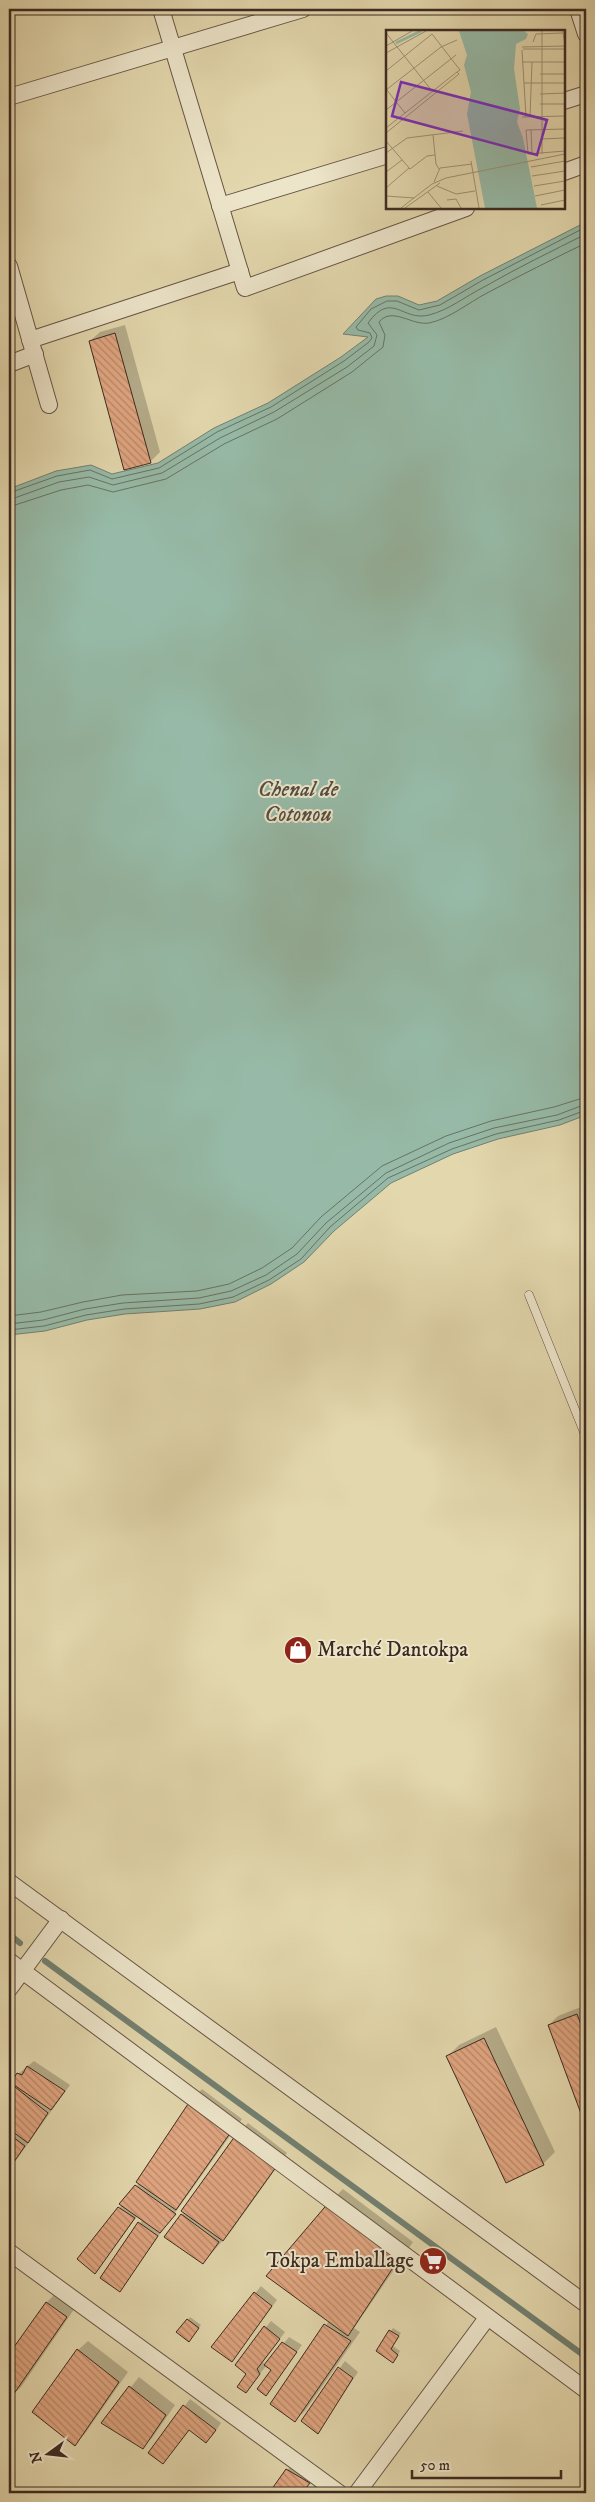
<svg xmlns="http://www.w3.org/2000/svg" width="595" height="2502" font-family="'IM FELL DW Pica',serif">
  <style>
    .water { fill: #96baa7; stroke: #728071 }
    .shadow { fill: #0003 }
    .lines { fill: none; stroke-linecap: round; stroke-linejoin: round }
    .shore { stroke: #697264; stroke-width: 1 }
    .stream { stroke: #728071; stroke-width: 6 }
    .building { fill: url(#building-back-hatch); stroke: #3c2a21 }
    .service-casing { stroke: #654; stroke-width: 9 }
    .minor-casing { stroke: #654; stroke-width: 18 }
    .service { stroke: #ede5ca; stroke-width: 8 }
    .minor { stroke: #ede5ca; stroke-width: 16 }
    .labels { text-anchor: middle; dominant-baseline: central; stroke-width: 4; stroke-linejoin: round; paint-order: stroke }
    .poi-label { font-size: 21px; fill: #3c2a21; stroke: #ede5ca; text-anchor: start }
    .water-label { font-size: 22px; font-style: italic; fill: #524e42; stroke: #ede5ca }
    .inset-river { fill: none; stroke: #96baa7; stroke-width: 2.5 }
    .inset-road { fill: none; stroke: #a09275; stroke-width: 1 }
    .view { fill: #7b2cbf; fill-opacity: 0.15; stroke: #7b2cbf; stroke-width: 2.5 }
    .inset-edge { fill: none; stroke: #3c2a21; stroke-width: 2.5 }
  </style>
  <defs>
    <pattern id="building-back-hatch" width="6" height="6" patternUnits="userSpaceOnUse" patternTransform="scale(1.25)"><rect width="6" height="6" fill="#e0a580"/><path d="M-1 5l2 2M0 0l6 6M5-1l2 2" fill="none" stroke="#b78768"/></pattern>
  </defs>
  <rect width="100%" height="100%" fill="#e3d7ad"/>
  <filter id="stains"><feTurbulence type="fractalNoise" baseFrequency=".004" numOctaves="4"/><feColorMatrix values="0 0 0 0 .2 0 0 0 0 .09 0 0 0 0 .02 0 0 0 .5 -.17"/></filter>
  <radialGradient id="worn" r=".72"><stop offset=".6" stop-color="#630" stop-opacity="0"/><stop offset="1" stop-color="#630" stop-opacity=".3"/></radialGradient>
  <!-- water -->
  <path class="water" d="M586,222V1115L560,1125L498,1139L453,1154L391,1183L334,1231L304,1262L271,1284L235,1302L200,1309L125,1314L87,1320L45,1331L9,1335V489L56,471L91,465L112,474L158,463L214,428L268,403L341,357L368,337L343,334L376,299L386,296H398L419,305L437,301L480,276Z"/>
  <!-- shadow -->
  <g class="shadow">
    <path d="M125,325L160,452L150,462L90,341L100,332Z"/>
    <path d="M586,2005V2123L549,2025L558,2016Z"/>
    <path d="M496,2027L555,2152L543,2164L447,2057L459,2045Z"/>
    <path d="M34,2061L70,2085L9,2170V2095L18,2086V2074Z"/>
    <path d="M202,2089L242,2119L120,2290L101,2277L143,2219L138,2215L95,2273L79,2259L139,2183L193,2099Z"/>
    <path d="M248,2123L287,2153L232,2230L203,2263L182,2215L239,2133Z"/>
    <path d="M343,2189L413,2242L354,2328L360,2332L305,2411L295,2420L272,2403L329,2321L331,2201Z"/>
    <path d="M261,2286L277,2300L232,2361L213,2346Z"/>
    <path d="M56,2293L75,2308L21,2387L11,2396L9,2394V2357L47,2302Z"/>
    <path d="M190,2317L201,2325L192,2338L188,2320Z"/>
    <path d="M271,2321L285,2332L263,2362L265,2366L289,2337L302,2345L266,2394L273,2370L267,2365L245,2392L247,2374L236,2365Z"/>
    <path d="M393,2328L401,2333L393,2346L400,2351L396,2359L378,2351Z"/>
    <path d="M88,2341L128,2372L84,2435L74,2444L34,2411L78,2350Z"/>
    <path d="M345,2361L358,2372L318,2432L302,2420Z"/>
    <path d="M139,2377L175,2405L152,2438L143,2447L103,2422Z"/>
    <path d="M190,2399L221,2423L213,2435L206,2442L190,2429L169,2456L150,2453Z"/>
    <path d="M293,2463L315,2476L302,2493H270Z"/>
  </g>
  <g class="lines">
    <!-- shore -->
    <g class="shore">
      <path d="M9,493L57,476L90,470L112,479L159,468L217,432L271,407L344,361L369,342L372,338L370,333L358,330L356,327L371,309L387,301H397L419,310L440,305L483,280L586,227"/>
      <path d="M9,500L59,482L89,477L113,485L162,473L220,438L274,412L347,367L374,346L377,335L368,323C392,290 402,322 429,315C449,310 466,296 484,287C517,268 552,251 586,234"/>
      <path d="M9,507L61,490L88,485L113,492L166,479L224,444L277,419L352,372L383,347L385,335L379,322C392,306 412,326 429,323C449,319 468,303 487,293C519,276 553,259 586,243"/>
      <path d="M9,1316L41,1312L83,1302L122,1295L197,1291L229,1284L262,1268L292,1248L321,1217L382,1166L446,1136L491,1121L554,1107L586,1097"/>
      <path d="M9,1324L43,1320L85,1309L123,1303L199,1298L231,1291L266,1275L297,1254L326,1223L386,1173L449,1143L494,1128L557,1115L586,1104"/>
      <path d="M9,1330L44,1326L86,1315L124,1309L199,1304L233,1297L269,1280L301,1259L330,1227L388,1178L452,1149L496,1134L559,1120L586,1110"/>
    </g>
    <!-- stream -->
    <g class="stream">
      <path d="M9,1934L20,1943"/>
      <path d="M45,1961L586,2357"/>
    </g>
  </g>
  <!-- building -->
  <g class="building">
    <path d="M115,333L151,463L124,470L89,341Z"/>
    <path d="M577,2014L586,2038V2127L548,2025Z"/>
    <path d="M484,2038L544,2165L506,2183L446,2056Z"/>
    <path d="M27,2066L65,2091L51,2110L11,2083L17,2073L22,2075Z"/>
    <path d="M15,2087L48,2113L28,2143L9,2129V2096Z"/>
    <path d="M192,2098L233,2129L176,2210L136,2182Z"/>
    <path d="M238,2132L279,2163L223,2241L181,2211Z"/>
    <path d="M9,2134L25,2146L9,2169Z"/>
    <path d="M135,2185L176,2214L160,2233L119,2204Z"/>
    <path d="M330,2201L402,2254L348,2336L266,2276Z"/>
    <path d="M118,2207L135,2218L95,2274L77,2259Z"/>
    <path d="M181,2214L219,2242L203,2264L164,2237Z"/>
    <path d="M138,2222L158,2236L120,2292L100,2278Z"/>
    <path d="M254,2292L272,2306L232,2362L211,2347Z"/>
    <path d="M46,2302L67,2317L11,2398L9,2396V2354Z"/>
    <path d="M187,2319L199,2328L189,2342L176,2332Z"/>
    <path d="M324,2324L351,2341L295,2422L270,2404Z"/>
    <path d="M264,2326L280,2339L257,2369L260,2374L246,2393L237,2387L246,2374L235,2365Z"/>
    <path d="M389,2330L399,2336L391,2349L398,2355L393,2363L376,2351Z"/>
    <path d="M282,2342L297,2352L266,2396L257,2389L271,2370L264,2365Z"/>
    <path d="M77,2349L119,2382L75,2446L32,2412Z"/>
    <path d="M338,2367L353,2378L318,2434L301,2421Z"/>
    <path d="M129,2386L166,2415L143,2449L101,2423Z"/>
    <path d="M183,2405L216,2430L206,2443L189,2430L163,2464L148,2453Z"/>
    <path d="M286,2469L310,2483L302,2493H269Z"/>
  </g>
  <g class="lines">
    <defs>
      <path id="service" d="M529,1295L586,1437"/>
      <g id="minor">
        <path d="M161,9L245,288L466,208"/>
        <path d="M578,9L586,34"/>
        <path d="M9,97L303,9"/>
        <path d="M564,101L586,94"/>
        <path d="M564,172L586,164"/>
        <path d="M220,206L388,155"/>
        <path d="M9,266L49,405"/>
        <path d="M30,340L240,271"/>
        <path d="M9,364L35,354"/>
        <path d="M9,1882L586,2304"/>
        <path d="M9,1961L586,2390"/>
        <path d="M9,1989L61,1919"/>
        <path d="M9,2252L339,2493"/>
        <path d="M357,2493L487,2318"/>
      </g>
    </defs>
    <!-- service casing -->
    <use href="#service" class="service-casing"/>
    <!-- minor casing -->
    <use href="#minor" class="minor-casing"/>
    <!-- service -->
    <use href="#service" class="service"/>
    <!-- minor -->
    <use href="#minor" class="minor"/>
  </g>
  <!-- icons -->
  <defs>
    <symbol id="shop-disc" viewBox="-11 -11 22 22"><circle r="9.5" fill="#8f2418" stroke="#ede5ca"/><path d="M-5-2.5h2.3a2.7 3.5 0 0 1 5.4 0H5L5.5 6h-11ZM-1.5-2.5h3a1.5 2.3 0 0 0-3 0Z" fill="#fff"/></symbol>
    <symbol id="supermarket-disc" viewBox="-11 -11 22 22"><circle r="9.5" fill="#8f2418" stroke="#ede5ca"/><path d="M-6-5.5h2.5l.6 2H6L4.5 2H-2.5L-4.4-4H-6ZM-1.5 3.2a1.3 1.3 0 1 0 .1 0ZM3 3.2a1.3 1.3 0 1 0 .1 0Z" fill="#fff"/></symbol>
  </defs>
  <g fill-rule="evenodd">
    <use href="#shop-disc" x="282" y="1634" width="32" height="32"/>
    <use href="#supermarket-disc" x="417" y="2245" width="32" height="32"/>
  </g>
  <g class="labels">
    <!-- poi labels -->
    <g class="poi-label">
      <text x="317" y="1650">Marché Dantokpa</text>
      <text x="414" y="2261" text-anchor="end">Tokpa Emballage</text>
    </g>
    <!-- water labels -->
    <g class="water-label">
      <text x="298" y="789">Chenal de<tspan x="298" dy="25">Cotonou</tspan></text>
    </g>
  </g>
  <!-- overview -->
  <g transform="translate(386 30)">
    <rect width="179" height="179" fill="#e3d7ad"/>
    <path d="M73,1H138L142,4L140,9L130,14L128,39L134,79L131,92L137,108L151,178H99L81,84L85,62L78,35L81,25Z" fill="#96baa7"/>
    <path class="inset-river" d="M10,13L35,1"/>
    <path class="inset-road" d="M0,3L46,61M147,12L150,4L177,3M0,16L26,1M136,17L179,16L177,1M137,19H179M136,20L140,87M0,23L40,1M136,32H179M0,41L46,4L74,40L71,42M154,44H179M138,53H179M0,59L19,83M0,60L55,17L71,10M154,64L179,63M154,74H179M0,80L70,25M136,87L179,86M144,87L146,32M0,98L71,42L73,44L0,103M179,99L140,100L142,124L179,121M145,100L146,124M47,105L50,134L53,139M155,109L179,108M0,111L24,139L41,126L49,125M0,123L21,108L77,101M156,124V1M85,131L93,178M145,137L179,131M0,142L16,130M146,146L179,141M48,152L54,138L86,134M51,156L70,164L89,161M148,156L179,151M0,158L23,138M42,162L55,178M0,166L28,168M149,166L179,160M61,170L70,169L75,178M155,175L179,170M15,178L46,154L60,148L179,124M19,178L54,153"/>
    <path class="view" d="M15,52L161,90L151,125L6,86Z"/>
    <rect width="179" height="179" class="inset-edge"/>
  </g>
  <!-- margin -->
  <rect width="595" height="2502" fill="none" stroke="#e3d7ad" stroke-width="30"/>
  <rect x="10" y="10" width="575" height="2482" fill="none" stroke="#3c2a21" stroke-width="2.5"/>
  <rect x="15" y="15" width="565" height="2472" fill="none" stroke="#3c2a21"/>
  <!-- north arrow -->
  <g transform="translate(48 2454) rotate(255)" stroke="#ede5ca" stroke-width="4" paint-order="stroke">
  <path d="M0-4L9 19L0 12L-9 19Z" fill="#3c2a21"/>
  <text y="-8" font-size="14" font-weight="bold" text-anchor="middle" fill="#3c2a21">N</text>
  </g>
  <!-- scale -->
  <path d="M412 2470v8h149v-8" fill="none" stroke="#3c2a21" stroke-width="2.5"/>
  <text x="420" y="2470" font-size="15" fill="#3c2a21" stroke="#ede5ca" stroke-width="4" paint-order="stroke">50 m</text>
  <rect width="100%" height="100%" filter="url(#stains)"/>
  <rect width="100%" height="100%" fill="url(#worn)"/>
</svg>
